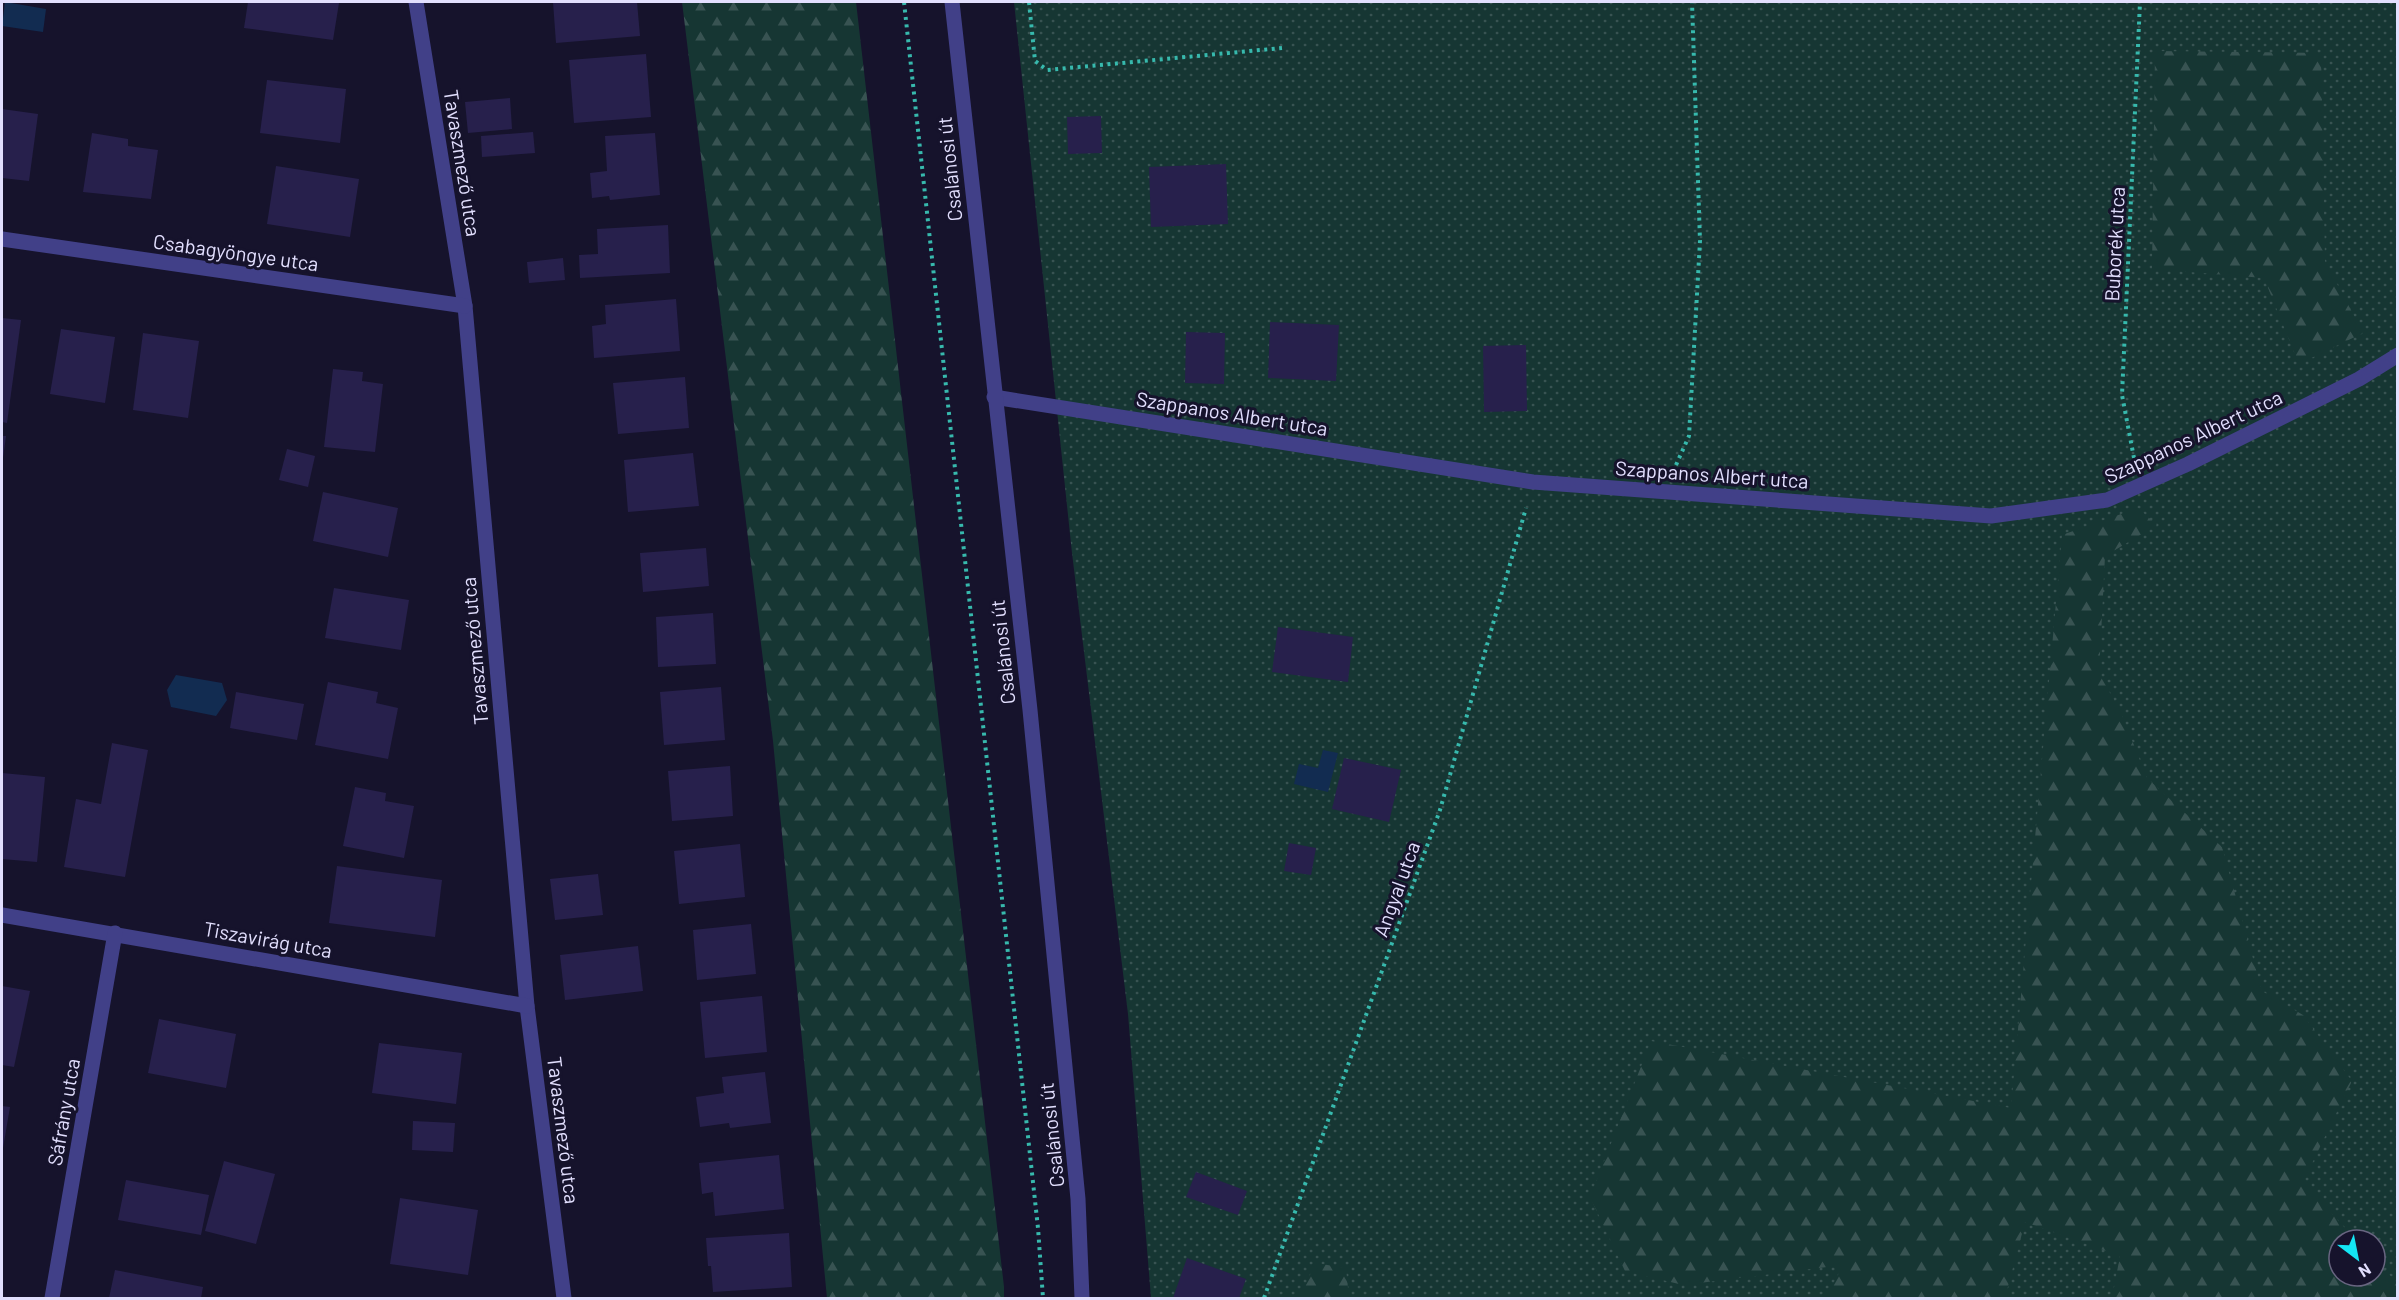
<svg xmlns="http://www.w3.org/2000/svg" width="2399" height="1300" font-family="Barlow,sans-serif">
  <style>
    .grass { fill: url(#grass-dots); fill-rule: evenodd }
    .forest { fill: url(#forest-firs) }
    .water { fill: #122c51 }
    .building { fill: #27204c }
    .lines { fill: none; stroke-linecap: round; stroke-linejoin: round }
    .path { stroke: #37b9ad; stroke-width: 4; stroke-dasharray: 3 4.5; stroke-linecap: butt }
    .minor { stroke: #414088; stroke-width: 15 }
    .tertiary { stroke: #414088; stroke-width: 15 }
    .labels { text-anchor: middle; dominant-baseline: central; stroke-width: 6; stroke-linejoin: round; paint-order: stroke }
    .street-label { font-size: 20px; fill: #e2dffe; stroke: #16132c }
  </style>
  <defs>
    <pattern id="grass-dots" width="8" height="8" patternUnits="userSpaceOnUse" patternTransform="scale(1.5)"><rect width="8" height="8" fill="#163633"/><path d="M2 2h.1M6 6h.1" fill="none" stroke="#385352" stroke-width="1.8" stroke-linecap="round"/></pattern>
    <pattern id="forest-firs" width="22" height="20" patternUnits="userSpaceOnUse" patternTransform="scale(1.5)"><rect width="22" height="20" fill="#163633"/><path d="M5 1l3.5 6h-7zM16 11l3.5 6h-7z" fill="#385352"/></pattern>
  </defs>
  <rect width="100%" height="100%" fill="#16132c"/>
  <!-- grass -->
  <path class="grass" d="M1014,2H2397V1298H1151L1128,1014L1072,553ZM2339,1240H2375V1276H2339Z"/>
  <!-- forest -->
  <g class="forest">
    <path d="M682,2H856L1004,1287V1298H827L773,741Z"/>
    <path d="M2155,51L2321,53L2325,261L2363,333L2299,364L2264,278L2152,269Z"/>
    <path d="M2138,508L2157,525L2105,556L2099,674L2120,710L2147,778L2222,847L2262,991L2303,1015L2352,1081L2303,1182L2356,1240H2339V1276H2375V1259L2397,1283V1298H2112L2120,1256L2025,1222L2005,1298H1826L1843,1265L1683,1285L1625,1271L1590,1197L1651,1041L2011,1108L2062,535Z"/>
    <path d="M1315,1263L1346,1268L1349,1298H1300Z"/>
  </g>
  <!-- water -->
  <g class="water">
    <path d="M5,2L46,9L43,32L2,26Z"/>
    <path d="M176,675L222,683L227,700L216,716L171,707L167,690Z"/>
    <path d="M1323,750L1338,753L1328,792L1294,784L1299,764L1318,768Z"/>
  </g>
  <!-- building -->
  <g class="building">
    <path d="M248,2L339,3L333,40L244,28Z"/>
    <path d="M553,2H637L640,36L556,43Z"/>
    <path d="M646,54L651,117L574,123L569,60Z"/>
    <path d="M267,80L346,89L340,143L260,133Z"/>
    <path d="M510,98L512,129L468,133L465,102Z"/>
    <path d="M2,109L38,114L29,181L2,178Z"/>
    <path d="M1101,116L1102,153L1068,154L1067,117Z"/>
    <path d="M533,132L535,153L482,157L481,136Z"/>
    <path d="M92,133L128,139V146L158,150L151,199L83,192Z"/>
    <path d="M655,133L660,195L610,200L609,196L592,198L590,173L607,171L605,136Z"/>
    <path d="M1226,164L1228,224L1151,227L1149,167Z"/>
    <path d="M276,166L359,179L350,237L267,224Z"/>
    <path d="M668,225L670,273L580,278L579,255L598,254L597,229Z"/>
    <path d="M563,258L565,280L529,283L527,262Z"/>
    <path d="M676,299L680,351L594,358L592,326L606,324L605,305Z"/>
    <path d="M2,318L21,320L7,423L2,422Z"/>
    <path d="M1270,322L1339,325L1336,381L1268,378Z"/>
    <path d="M61,329L115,337L105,403L50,394Z"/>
    <path d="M1186,332L1225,333L1224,384L1185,383Z"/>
    <path d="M143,333L199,341L188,418L133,410Z"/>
    <path d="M1526,345L1527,411L1484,412L1483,346Z"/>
    <path d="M333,369L363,372L362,381L383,384L375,452L324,447Z"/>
    <path d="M685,377L689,428L618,434L613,383Z"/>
    <path d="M2,436H6L3,458H2Z"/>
    <path d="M287,449L315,456L308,487L279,480Z"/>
    <path d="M693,453L699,506L628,512L624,460Z"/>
    <path d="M323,492L398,508L388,557L313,541Z"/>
    <path d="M706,548L709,586L643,592L640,553Z"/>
    <path d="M334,588L409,600L401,650L325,638Z"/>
    <path d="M713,613L716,664L658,667L656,617Z"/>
    <path d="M1278,627L1353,637L1348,682L1272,672Z"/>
    <path d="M328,682L378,692L376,703L398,708L388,759L315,745Z"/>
    <path d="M721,687L725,740L664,745L660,692Z"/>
    <path d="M236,692L304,704L297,740L230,728Z"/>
    <path d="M112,743L148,750L125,877L64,867L76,799L101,804Z"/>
    <path d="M1344,758L1401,770L1389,822L1332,809Z"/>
    <path d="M730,766L733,816L672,821L668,771Z"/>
    <path d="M2,773L45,777L37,862L2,859Z"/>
    <path d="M355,787L386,793L385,801L414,806L404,858L343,846Z"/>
    <path d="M1289,843L1316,848L1311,875L1284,871Z"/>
    <path d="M740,844L745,897L679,904L674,851Z"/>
    <path d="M337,866L442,880L435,937L329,923Z"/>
    <path d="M598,874L603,915L555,920L550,879Z"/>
    <path d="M751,924L756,974L697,980L693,930Z"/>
    <path d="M638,946L643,991L565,1000L560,955Z"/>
    <path d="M2,986L30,991L14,1067L2,1065Z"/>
    <path d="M762,996L767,1052L705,1058L700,1002Z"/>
    <path d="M159,1019L236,1034L226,1088L148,1073Z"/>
    <path d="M379,1043L462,1053L456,1104L372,1093Z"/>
    <path d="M765,1072L771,1123L730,1128L729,1123L700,1127L696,1097L724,1093L722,1077Z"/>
    <path d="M2,1106L10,1107L3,1148H2Z"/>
    <path d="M413,1121L455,1123L453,1152L412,1150Z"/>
    <path d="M779,1155L784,1209L715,1216L713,1192L702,1194L699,1163Z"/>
    <path d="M224,1161L275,1174L256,1244L205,1231Z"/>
    <path d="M1196,1172L1247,1191L1238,1215L1186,1197Z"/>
    <path d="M126,1180L209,1195L201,1235L118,1220Z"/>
    <path d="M400,1198L478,1210L468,1275L390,1264Z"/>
    <path d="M789,1233L792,1287L713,1292L711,1266H708L706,1238Z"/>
    <path d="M1187,1258L1246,1279L1239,1298H1173Z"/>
    <path d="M115,1270L203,1287L201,1298H109Z"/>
  </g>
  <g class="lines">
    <!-- path -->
    <g class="path">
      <path d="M904,2L1038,1228L1043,1298"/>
      <path d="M1029,2L1035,61L1047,70L1282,48"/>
      <path d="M2134,458L2122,395L2140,2"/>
      <path d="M1676,465L1689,436L1700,241L1692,2"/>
      <path d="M1264,1298L1440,810L1526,508"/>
    </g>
    <!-- minor -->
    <g class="minor">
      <path d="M416,2L465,306L527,1006L564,1298"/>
      <path d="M2,239L465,306"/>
      <path d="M994,397L1533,482L1991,516L2107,500L2188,464L2359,379L2398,355"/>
      <path d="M2,915L527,1006"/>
      <path d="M52,1298L115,933"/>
    </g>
    <!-- tertiary -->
    <path class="tertiary" d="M952,2L1030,710L1078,1199L1082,1298"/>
  </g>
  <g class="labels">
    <!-- street labels -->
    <g class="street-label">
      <text transform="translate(463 163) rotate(81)">Tavaszmező utca</text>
      <text transform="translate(949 169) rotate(-96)">Csalánosi út</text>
      <text transform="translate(2114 244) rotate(-87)">Buborék utca</text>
      <text transform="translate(236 252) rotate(8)">Csabagyöngye utca</text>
      <text transform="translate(1232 413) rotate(9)">Szappanos Albert utca</text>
      <text transform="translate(2193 436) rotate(-25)">Szappanos Albert utca</text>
      <text transform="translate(1712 474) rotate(4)">Szappanos Albert utca</text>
      <text transform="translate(474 651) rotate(-95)">Tavaszmező utca</text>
      <text transform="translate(1002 652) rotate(-96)">Csalánosi út</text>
      <text transform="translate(1396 889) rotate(-70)">Angyal utca</text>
      <text transform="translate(268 939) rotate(10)">Tiszavirág utca</text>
      <text transform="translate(63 1112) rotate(-80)">Sáfrány utca</text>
      <text transform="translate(564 1130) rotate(83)">Tavaszmező utca</text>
      <text transform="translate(1051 1135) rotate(-96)">Csalánosi út</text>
    </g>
  </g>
  <!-- border -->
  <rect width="2399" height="1300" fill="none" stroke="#e2dffe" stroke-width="6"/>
  <!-- north arrow -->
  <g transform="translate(2357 1258) rotate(148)"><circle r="28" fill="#16132c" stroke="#686580" stroke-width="1.5"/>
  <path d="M0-4.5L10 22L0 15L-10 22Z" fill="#14e6f4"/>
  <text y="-9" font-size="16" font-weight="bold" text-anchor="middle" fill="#e2dffe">N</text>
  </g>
</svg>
